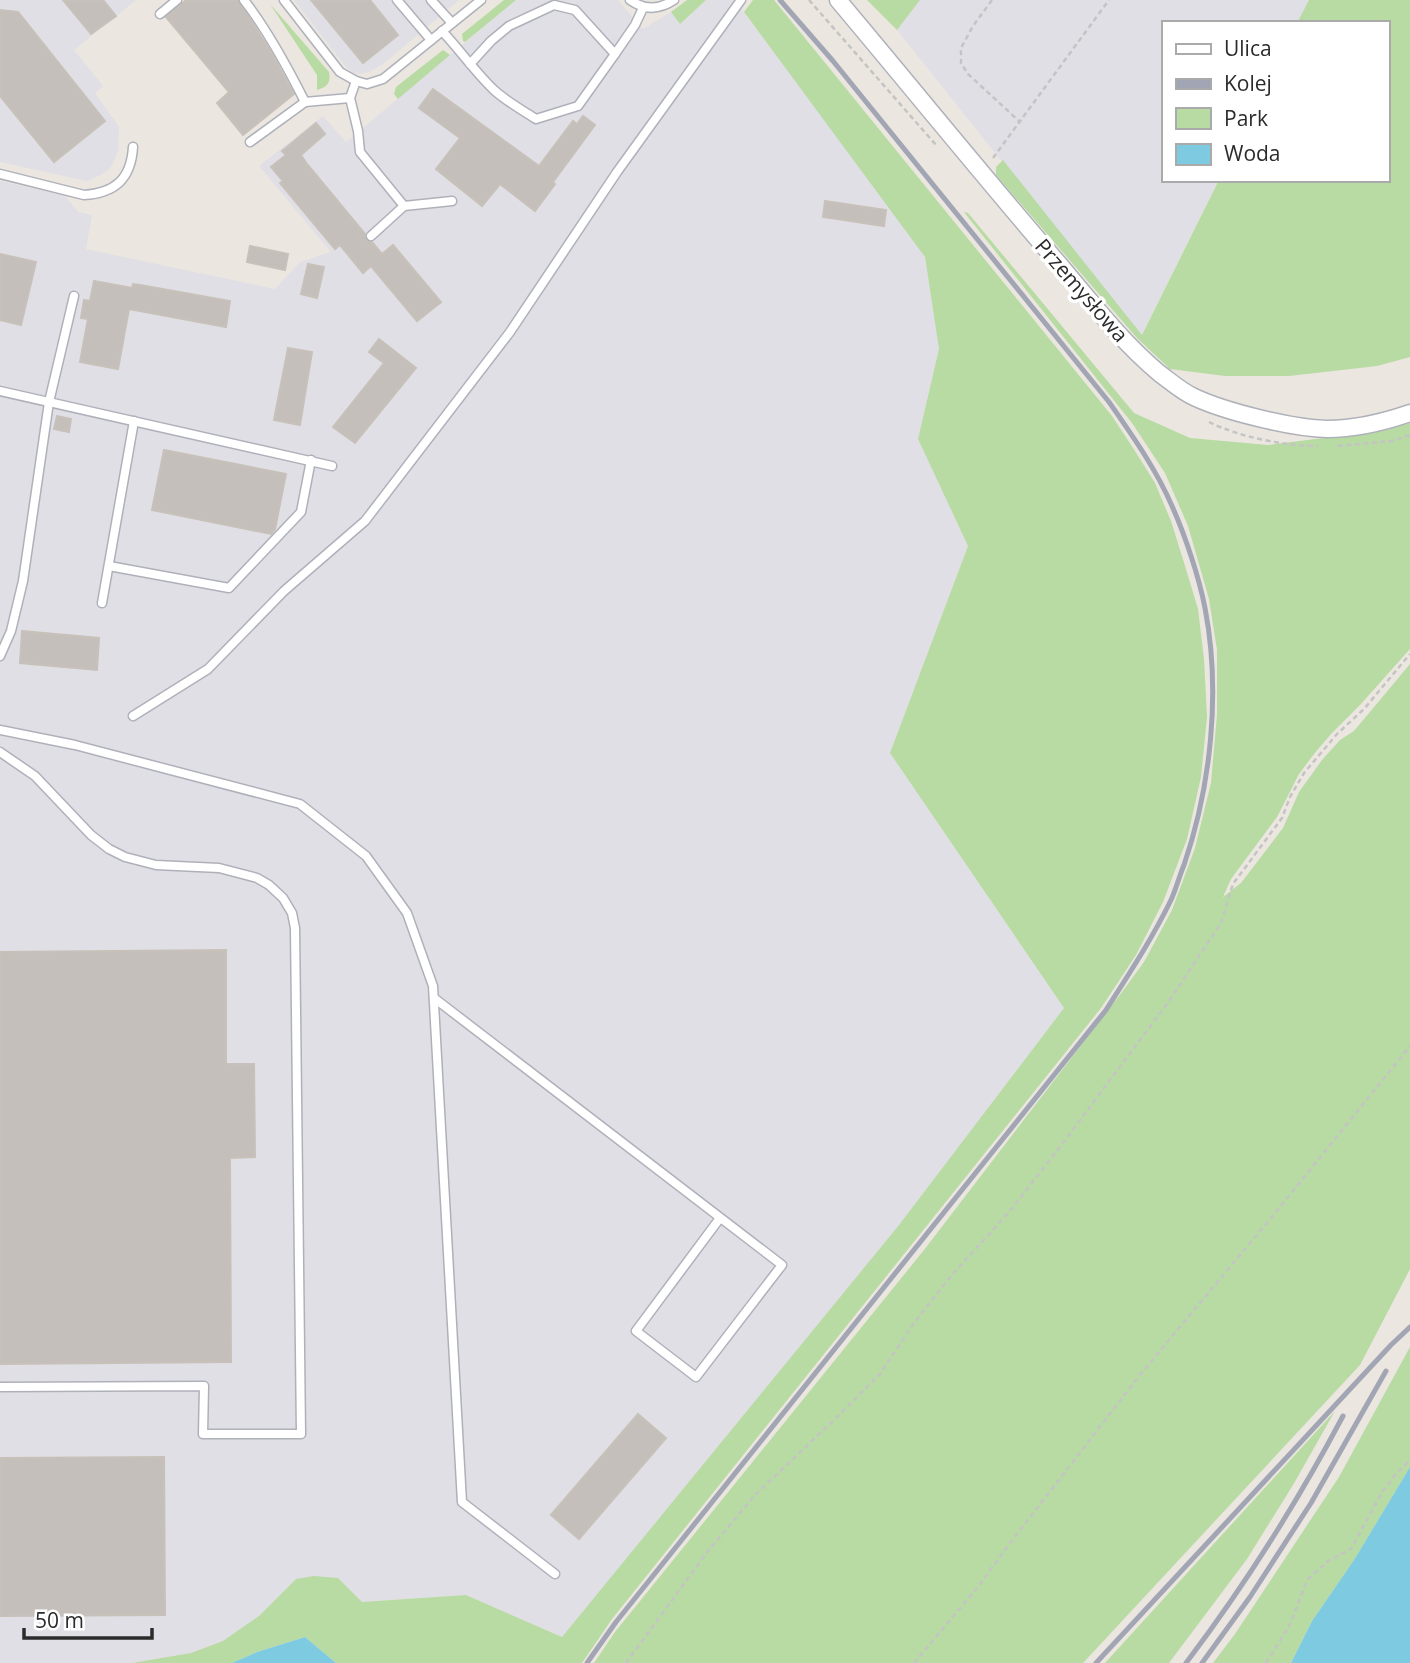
<svg xmlns="http://www.w3.org/2000/svg" width="1410" height="1663" font-family="'Open Sans',sans-serif">
  <style>
    .industrial { fill: #e0dfe5 }
    .green { fill: #b7dba2 }
    .water { fill: #7ecae1 }
    .building { fill: #c4bfbb; stroke: #c7c1b9; stroke-width: 2 }
    .lines { fill: none; stroke-linecap: round; stroke-linejoin: round }
    .service-casing { stroke: #afb1ba; stroke-width: 11 }
    .minor-casing { stroke: #afb1ba; stroke-width: 19 }
    .path { stroke: #c4c4c4; stroke-width: 2.5; stroke-dasharray: 5 3.5; stroke-linecap: butt }
    .service { stroke: #fff; stroke-width: 8 }
    .minor { stroke: #fff; stroke-width: 16 }
    .rail { stroke: #a2a5b3; stroke-width: 5 }
    .labels { text-anchor: middle; dominant-baseline: central; stroke-width: 7; stroke-linejoin: round; paint-order: stroke }
    .street-label { font-size: 21px; fill: #2b2b2b; stroke: #fff }
  </style>
  <rect width="100%" height="100%" fill="#ebe6df"/>
  <!-- industrial -->
  <g class="industrial">
    <path d="M0,0H136L74,50L103,86L95,93L119,127L118,151L111,167L101,175L87,181L0,162Z"/>
    <path d="M294,0H459L382,65L369,72L360,74L353,73L346,67Z"/>
    <path d="M516,0H618L643,29L671,12L680,24L706,0H734L903,219L925,258L939,349L918,439L968,546L890,753L1064,1008L899,1225L562,1637L466,1595L362,1602L338,1578L296,1579L259,1616L244,1627L223,1641L191,1653L132,1663H0V181L65,196L78,212L92,215L86,249L275,289L300,262L331,252L259,166L323,116L346,142Z"/>
    <path d="M920,0H1309L1297,23H1163V180H1219L1141,336L897,30Z"/>
  </g>
  <!-- green -->
  <g class="green">
    <path d="M504,0H516L465,42L463,41L462,34Z"/>
    <path d="M687,0H706L680,24L671,12Z"/>
    <path d="M753,0H774L1112,416L1135,451L1155,483L1171,521L1185,566L1198,609L1204,659L1207,717L1201,777L1187,839L1163,902L1136,955L1101,1008L612,1619L582,1663H336L305,1637L257,1652L232,1663H132L191,1653L223,1641L259,1616L296,1579L314,1576L338,1578L362,1602L466,1595L562,1637L899,1225L1064,1008L890,753L968,546L918,439L939,349L925,257L744,12Z"/>
    <path d="M867,0H920L897,30Z"/>
    <path d="M1309,0H1410V357L1377,366L1289,376H1225L1170,369L1137,338L996,175V167L1003,160L1142,335L1219,180H1387V23H1297Z"/>
    <path d="M270,4L329,72C331,83 327,87 317,90V75Z"/>
    <path d="M443,50L450,55L398,99L394,94L396,87Z"/>
    <path d="M964,212L968,213L1134,413L1190,438L1268,445L1386,430L1410,423V649L1360,705L1331,734L1314,754L1299,774L1277,817L1231,879L1223,897L1241,883L1283,828L1299,792L1322,760L1340,740L1354,731L1410,664V1269L1360,1365L1083,1663H594L615,1632L924,1250L1122,992L1144,962L1172,910L1195,848L1211,783L1217,715V650L1209,599L1188,526L1165,473L1132,423Z"/>
    <path d="M1410,1347V1467L1354,1560L1312,1621L1291,1663H1213L1235,1634L1339,1477Z"/>
    <path d="M1335,1411L1293,1485L1247,1559L1169,1663H1105Z"/>
  </g>
  <!-- water -->
  <g class="water">
    <path d="M1410,1467V1663H1291L1312,1621L1354,1560Z"/>
    <path d="M305,1637L336,1663H232L257,1652Z"/>
  </g>
  <!-- building -->
  <g class="building">
    <path d="M63,0H103L116,16L91,34Z"/>
    <path d="M186,0H238L271,52L294,94L243,135L217,103L229,92L166,17Z"/>
    <path d="M311,0H370L398,35L363,63Z"/>
    <path d="M0,10L18,12L105,121L54,162L0,96Z"/>
    <path d="M433,89L539,166L573,121L577,124L583,116L595,125L553,182L555,184L535,211L500,184L482,206L436,169L460,138L419,108Z"/>
    <path d="M316,123L325,134L301,155L307,164L360,228L365,234L367,241L372,242L382,254L393,245L441,302L417,321L371,266L363,273L340,245L335,249L280,183L283,181L271,167L286,155L282,151Z"/>
    <path d="M825,201L886,210L884,226L823,217Z"/>
    <path d="M250,246L288,254L285,270L247,262Z"/>
    <path d="M0,254L36,262L21,325L0,320Z"/>
    <path d="M308,264L324,267L317,298L301,294Z"/>
    <path d="M94,281L132,288L133,284L140,285L230,301L226,327L129,309L118,369L80,362L88,319L81,318L84,300L90,301Z"/>
    <path d="M379,339L416,368L355,443L333,427L384,363L369,352Z"/>
    <path d="M288,348L312,352L300,425L274,420Z"/>
    <path d="M57,416L71,419L69,432L54,429Z"/>
    <path d="M164,450L286,474L275,529L271,534L152,510Z"/>
    <path d="M22,631L99,638L97,670L20,663Z"/>
    <path d="M226,950V1064H254L255,1157L230,1158L231,1362L0,1364V952Z"/>
    <path d="M638,1414L666,1438L579,1539L551,1515Z"/>
    <path d="M164,1457L165,1615L0,1616V1458Z"/>
  </g>
  <g class="lines">
    <defs>
      <g id="service">
        <path d="M244,0C268,31 287,66 305,102L350,98"/>
        <path d="M284,0L340,72L356,81L367,84L383,79L481,0"/>
        <path d="M397,0L431,40"/>
        <path d="M431,0L452,23"/>
        <path d="M630,0C644,10 659,10 674,0"/>
        <path d="M160,14L177,0"/>
        <path d="M442,31C460,50 475,72 494,90C506,101 522,110 536,119L578,106L615,54L575,10L554,5L509,26L491,41L470,64"/>
        <path d="M615,54L635,25L643,8"/>
        <path d="M356,81L350,98L358,131L360,152L404,206"/>
        <path d="M250,142L305,102"/>
        <path d="M0,174L84,195C115,193 131,179 133,147"/>
        <path d="M371,236L404,206L452,201"/>
        <path d="M0,391L332,466"/>
        <path d="M109,566L229,588L301,512L311,460"/>
        <path d="M102,603L134,421"/>
        <path d="M0,656L11,631L23,581L49,402L74,296"/>
        <path d="M133,716L208,669L284,591L365,521L510,332L617,172L741,0"/>
        <path d="M0,730L75,745L300,804L366,856L407,913L433,986L462,1502L555,1574"/>
        <path d="M0,752L35,776L91,835L109,849L125,857L156,865L219,868L257,878L269,885L283,898L292,913L295,928L301,1434H203L204,1386L0,1387"/>
        <path d="M434,998L782,1265L696,1377L636,1331L720,1218"/>
      </g>
      <path id="minor" d="M838,0C912,88 984,177 1059,264C1091,302 1121,341 1159,373C1170,381 1181,391 1194,397C1226,412 1292,428 1327,429C1355,429 1384,422 1410,413"/>
    </defs>
    <!-- service casing -->
    <use href="#service" class="service-casing"/>
    <!-- minor casing -->
    <use href="#minor" class="minor-casing"/>
    <!-- path -->
    <g class="path">
      <path d="M809,0L936,145"/>
      <path d="M992,0L973,26L961,48V63L968,74L1020,122"/>
      <path d="M993,158L1109,0"/>
      <path d="M1209,422C1239,437 1285,446 1318,446"/>
      <path d="M1338,446L1391,441L1410,435"/>
      <path d="M626,1663L708,1551L755,1495L832,1422L880,1374L914,1323L951,1276L1010,1211L1053,1156L1167,1004L1221,923L1233,884L1282,818L1290,797L1304,773L1337,734L1364,709L1410,654"/>
      <path d="M914,1663L977,1588L1011,1542L1139,1376L1280,1207L1410,1046"/>
      <path d="M1266,1663L1289,1626L1308,1579L1328,1561L1351,1549L1381,1494L1395,1475L1410,1460"/>
    </g>
    <!-- service -->
    <use href="#service" class="service"/>
    <!-- minor -->
    <use href="#minor" class="minor"/>
    <!-- rail -->
    <g class="rail">
      <path d="M587,1663L616,1622L1106,1010C1129,974 1152,939 1171,900C1176,889 1179,877 1184,865C1211,786 1221,691 1205,608C1199,577 1185,535 1172,506C1156,469 1132,435 1109,402L833,61L780,0"/>
      <path d="M1096,1663L1391,1345L1410,1327"/>
      <path d="M1186,1663C1245,1585 1297,1503 1343,1416"/>
      <path d="M1202,1663L1250,1597L1311,1503L1386,1371"/>
    </g>
  </g>
  <g class="labels">
    <!-- street labels -->
    <g class="street-label">
      <text transform="translate(1082 290) rotate(49)">Przemysłowa</text>
    </g>
  </g>
  <!-- legend -->
  <rect x="1162" y="21" width="228" height="161" fill="#ffffff" stroke="#aaaaaa" stroke-width="2"/>
  <rect x="1176" y="44" width="35" height="10" fill="#ffffff" stroke="#aaaaaa" stroke-width="2"/>
  <text x="1224" y="56" font-size="21" fill="#2b2b2b">Ulica</text>
  <rect x="1176" y="79" width="35" height="10" fill="#a2a5b3" stroke="#aaaaaa" stroke-width="2"/>
  <text x="1224" y="91" font-size="21" fill="#2b2b2b">Kolej</text>
  <rect x="1176" y="108" width="35" height="21" fill="#b7dba2" stroke="#aaaaaa" stroke-width="2"/>
  <text x="1224" y="126" font-size="21" fill="#2b2b2b">Park</text>
  <rect x="1176" y="144" width="35" height="21" fill="#7ecae1" stroke="#aaaaaa" stroke-width="2"/>
  <text x="1224" y="161" font-size="21" fill="#2b2b2b">Woda</text>
  <!-- scale -->
  <path d="M24 1628v10h128v-10" fill="none" stroke="#2b2b2b" stroke-width="3.5"/>
  <text x="35" y="1628" font-size="21" fill="#2b2b2b" stroke="#ffffff" stroke-width="5" paint-order="stroke">50 m</text>
</svg>
